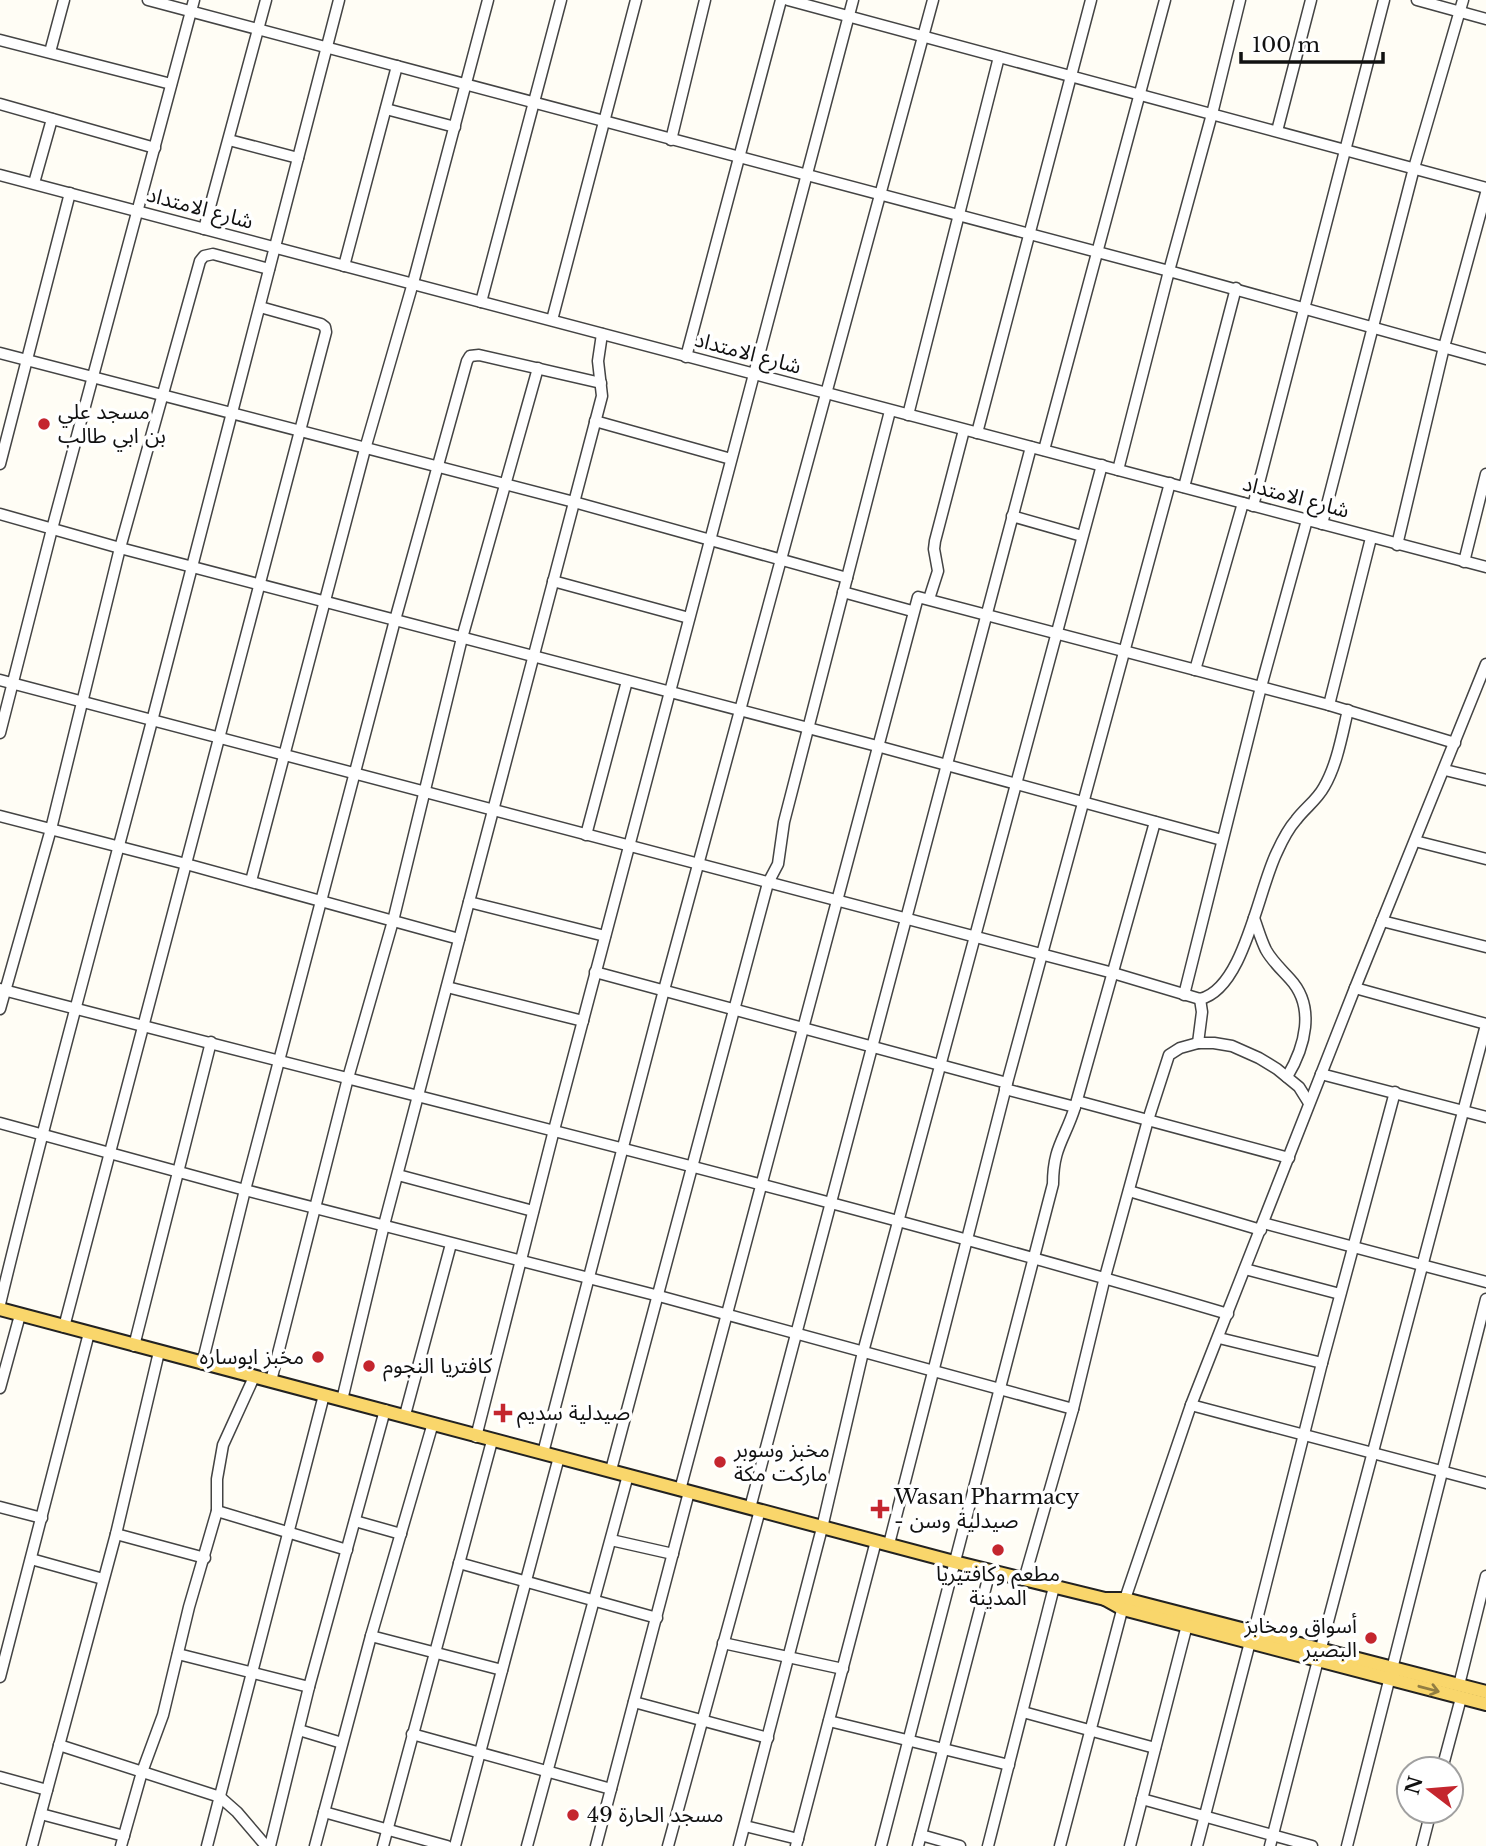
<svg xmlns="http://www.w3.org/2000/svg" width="1486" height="1846" font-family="'Libre Baskerville','Noto Sans Arabic',serif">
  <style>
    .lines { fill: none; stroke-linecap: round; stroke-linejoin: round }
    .minor-casing { stroke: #444; stroke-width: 13 }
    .major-casing { stroke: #222; stroke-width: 16 }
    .minor { stroke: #fff; stroke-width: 10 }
    .major { stroke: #f9d66b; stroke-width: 12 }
    .oneway { stroke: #917d42 }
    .poi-dot { fill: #c4262e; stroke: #fff; stroke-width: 2.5 }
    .labels { text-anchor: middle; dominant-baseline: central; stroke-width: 7; stroke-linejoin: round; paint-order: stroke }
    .street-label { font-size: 21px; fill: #111; stroke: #fff }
    .poi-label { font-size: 21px; fill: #111; stroke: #fff; text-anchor: start }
  </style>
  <rect width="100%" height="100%" fill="#fffdf5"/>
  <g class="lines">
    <defs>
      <g id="minor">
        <path d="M148,0L1169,271L1212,114L1240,0"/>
        <path d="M788,0L1486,188"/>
        <path d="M1417,0L1486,19"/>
        <path d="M0,40L171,84"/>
        <path d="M50,52L64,0"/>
        <path d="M0,104L155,148"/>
        <path d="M386,109L455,127"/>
        <path d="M1277,131L1311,0"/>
        <path d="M229,140L298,158"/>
        <path d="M671,140L705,0"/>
        <path d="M0,175L1486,567"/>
        <path d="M34,183L52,119"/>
        <path d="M204,229L266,0"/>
        <path d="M344,266L397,66"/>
        <path d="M481,302L561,0"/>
        <path d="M552,320L636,0"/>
        <path d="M0,353L574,502L847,578"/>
        <path d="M686,357L781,0"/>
        <path d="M908,415L999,57"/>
        <path d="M595,421L731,459"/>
        <path d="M977,433L1091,0"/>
        <path d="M1044,450L1165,0"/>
        <path d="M0,464L70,193"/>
        <path d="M1118,470L1169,271L1486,359"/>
        <path d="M1184,487L1236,288"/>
        <path d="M1253,506L1384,0"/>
        <path d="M0,514L120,548L877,746L1222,840"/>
        <path d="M1012,516L1082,536"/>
        <path d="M1322,524L1414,168L1463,0"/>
        <path d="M1397,545L1444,347L1486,193"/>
        <path d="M1464,562L1486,474"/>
        <path d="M553,581L689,618"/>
        <path d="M843,592L912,611"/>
        <path d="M929,599L938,571L934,549L935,541L964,430"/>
        <path d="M1195,670L1243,503"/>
        <path d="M0,680L1113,973L1200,999C1244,989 1258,890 1277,852C1282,841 1288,829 1296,820C1305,808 1317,800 1324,787C1337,765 1342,735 1348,710"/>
        <path d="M1329,705L1371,538"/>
        <path d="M0,733L52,529L194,0"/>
        <path d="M1445,770L1486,780"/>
        <path d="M0,816L186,864L459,939"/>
        <path d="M586,835L627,681"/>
        <path d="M1415,841L1486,859"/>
        <path d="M251,881L365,449L413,283L488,0"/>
        <path d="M469,902L605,936"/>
        <path d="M1254,918C1258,929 1261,940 1266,950C1272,961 1282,970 1290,979C1316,1007 1305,1047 1287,1077"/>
        <path d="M1382,921L1486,947"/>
        <path d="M595,972L1007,1083"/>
        <path d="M447,987L583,1021"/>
        <path d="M1355,988L1486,1024"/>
        <path d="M0,989C410,1096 822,1194 1228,1314"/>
        <path d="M1184,995L1261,687L1307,520"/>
        <path d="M0,1009L51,829L120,548L200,261L204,256L213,254L269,269"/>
        <path d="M1198,1043L1202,1012L1200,999"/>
        <path d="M1321,1074L1486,1117"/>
        <path d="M1005,1089L1075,1107"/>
        <path d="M1077,1101L1289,1158"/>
        <path d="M0,1123L245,1190L659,1296L1073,1409"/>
        <path d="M398,1175L533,1211"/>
        <path d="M1129,1191L1261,1230"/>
        <path d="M1263,1223L1486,1282"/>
        <path d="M1245,1269L1340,1294"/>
        <path d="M0,1304C47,1108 101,915 152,721C215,481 276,240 339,0"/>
        <path d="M64,1327L326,332L325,327L321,324L260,307"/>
        <path d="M1219,1338L1322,1363"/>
        <path d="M134,1346L211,1042"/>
        <path d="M202,1364L245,1190L395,620L467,361L470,356L479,355L601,383"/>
        <path d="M271,1381L348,1078L393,921L462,638L538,368"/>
        <path d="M0,1388L20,1315"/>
        <path d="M342,1400L384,1225L602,396L598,361L602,334"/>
        <path d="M1191,1405L1486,1483"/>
        <path d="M405,1415L451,1244"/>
        <path d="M476,1437L554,1130L853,0"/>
        <path d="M543,1453L664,990L933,0"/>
        <path d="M611,1470L768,883L778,864L784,822L890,411"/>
        <path d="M680,1490L918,597L1329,705L1455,743"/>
        <path d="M0,1507L42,1518"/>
        <path d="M750,1508L1031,447"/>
        <path d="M217,1511L347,1550"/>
        <path d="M355,1521L401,1534"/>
        <path d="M116,1534L205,1558"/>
        <path d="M611,1540L673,1554"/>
        <path d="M889,1544L1007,1083L1170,483"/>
        <path d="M31,1559L103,1579"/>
        <path d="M459,1563L657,1618"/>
        <path d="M1024,1580L1073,1409L1105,1277L1148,1120L1169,1055L1180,1048L1198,1043H1214L1232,1046L1259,1058L1277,1069L1299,1087L1309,1103"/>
        <path d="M1254,1631L1322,1363L1395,1092"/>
        <path d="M371,1636L502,1670"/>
        <path d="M723,1643L843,1669"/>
        <path d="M1321,1648L1486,1025"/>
        <path d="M178,1654L309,1687"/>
        <path d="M0,1677L89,1333"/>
        <path d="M1459,1685L1486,1576"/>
        <path d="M634,1702L768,1738"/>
        <path d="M1023,1712L1155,1748"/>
        <path d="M829,1721L1009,1765"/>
        <path d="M299,1730L342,1743"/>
        <path d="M412,1734L611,1789"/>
        <path d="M59,1745L220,1797L237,1812L266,1846"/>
        <path d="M1442,1769L1461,1698"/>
        <path d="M0,1777L47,1790"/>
        <path d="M1142,1799L1312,1846"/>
        <path d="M324,1812L447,1846"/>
        <path d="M41,1814L124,1836"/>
        <path d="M745,1826L798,1839"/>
        <path d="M921,1835L960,1846"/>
        <path d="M32,1846L116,1534L159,1352"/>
        <path d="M121,1846L142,1772L163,1715L189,1607L217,1511V1479L223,1445L254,1377"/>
        <path d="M207,1846L324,1395"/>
        <path d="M270,1846L309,1687L385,1410"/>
        <path d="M315,1846L371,1636L433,1423"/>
        <path d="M383,1846L492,1441"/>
        <path d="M455,1846L559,1457"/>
        <path d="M527,1846L628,1475"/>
        <path d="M596,1846L689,1492"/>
        <path d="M668,1846L760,1510"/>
        <path d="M739,1846L822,1528L863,1352L1102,465"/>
        <path d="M796,1846L876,1541"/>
        <path d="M881,1846L1053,1184C1053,1147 1065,1139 1075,1107L1155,822"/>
        <path d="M918,1846L990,1571"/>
        <path d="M988,1846L1054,1587"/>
        <path d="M1060,1846L1125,1599L1191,1405L1355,988L1486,664"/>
        <path d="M1130,1846L1187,1625"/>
        <path d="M1197,1846L1250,1642"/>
        <path d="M1270,1846L1318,1660"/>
        <path d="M1347,1846L1486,1299"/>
        <path d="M1422,1846L1431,1811"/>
      </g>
      <g id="major">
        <path d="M0,1309L954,1562L1105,1599H1125L1486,1692"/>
        <path d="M1105,1599L1123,1609L1486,1704"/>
      </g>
    </defs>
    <!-- minor casing -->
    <use href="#minor" class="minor-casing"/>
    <!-- major casing -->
    <use href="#major" class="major-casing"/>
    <!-- minor -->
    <use href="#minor" class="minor"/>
    <!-- major -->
    <use href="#major" class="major"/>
  </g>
  <!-- one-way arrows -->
  <defs><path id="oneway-shaft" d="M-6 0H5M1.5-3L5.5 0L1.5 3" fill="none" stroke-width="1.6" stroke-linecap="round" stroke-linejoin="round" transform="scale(1.75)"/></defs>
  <use class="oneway" href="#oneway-shaft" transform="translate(1429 1689) rotate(15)"/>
  <!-- markers -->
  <g class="poi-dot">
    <circle cx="44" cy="424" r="7"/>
    <circle cx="318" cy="1357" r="7"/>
    <circle cx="369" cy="1366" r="7"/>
    <path d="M499.5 1402.5h7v7h7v7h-7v7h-7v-7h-7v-7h7z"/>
    <circle cx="720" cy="1462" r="7"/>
    <path d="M876.5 1498.5h7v7h7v7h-7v7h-7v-7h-7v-7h7z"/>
    <circle cx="998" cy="1550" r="7"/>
    <circle cx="1371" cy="1638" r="7"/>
    <circle cx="573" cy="1815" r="7"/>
  </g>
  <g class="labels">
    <!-- street labels -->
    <g class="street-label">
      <text transform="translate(200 208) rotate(15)">شارع الامتداد</text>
      <text transform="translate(748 353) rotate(15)">شارع الامتداد</text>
      <text transform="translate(1296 497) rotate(15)">شارع الامتداد</text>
    </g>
    <!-- poi labels -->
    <g class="poi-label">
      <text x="58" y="412">مسجد علي<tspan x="58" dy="24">بن ابي طالب</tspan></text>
      <text x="304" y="1357" text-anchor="end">مخبز ابوساره</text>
      <text x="383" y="1366">كافتريا النجوم</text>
      <text x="517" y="1413">صيدلية سديم</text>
      <text x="734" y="1450">مخبز وسوبر<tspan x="734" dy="24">ماركت مكة</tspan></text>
      <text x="894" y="1497">Wasan Pharmacy<tspan x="894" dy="24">- صيدلية وسن</tspan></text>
      <text x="998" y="1574" text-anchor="middle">مطعم وكافتيريا<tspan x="998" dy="24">المدينة</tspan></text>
      <text x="1357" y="1626" text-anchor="end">أسواق ومخابز<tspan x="1357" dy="24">البصير</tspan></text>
      <text x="587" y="1815">مسجد الحارة 49</text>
    </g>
  </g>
  <!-- north arrow -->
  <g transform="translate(1430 1790) rotate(286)"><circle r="33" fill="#ffffff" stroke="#a0a0a0" stroke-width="2"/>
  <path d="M0-5L12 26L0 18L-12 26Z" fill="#c4262e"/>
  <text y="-10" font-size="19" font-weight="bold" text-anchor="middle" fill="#111111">N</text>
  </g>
  <!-- scale -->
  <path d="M1241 52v10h142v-10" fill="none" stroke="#111111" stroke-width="3.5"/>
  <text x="1252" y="52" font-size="21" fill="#111111" stroke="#ffffff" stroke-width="5" paint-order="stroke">100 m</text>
</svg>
